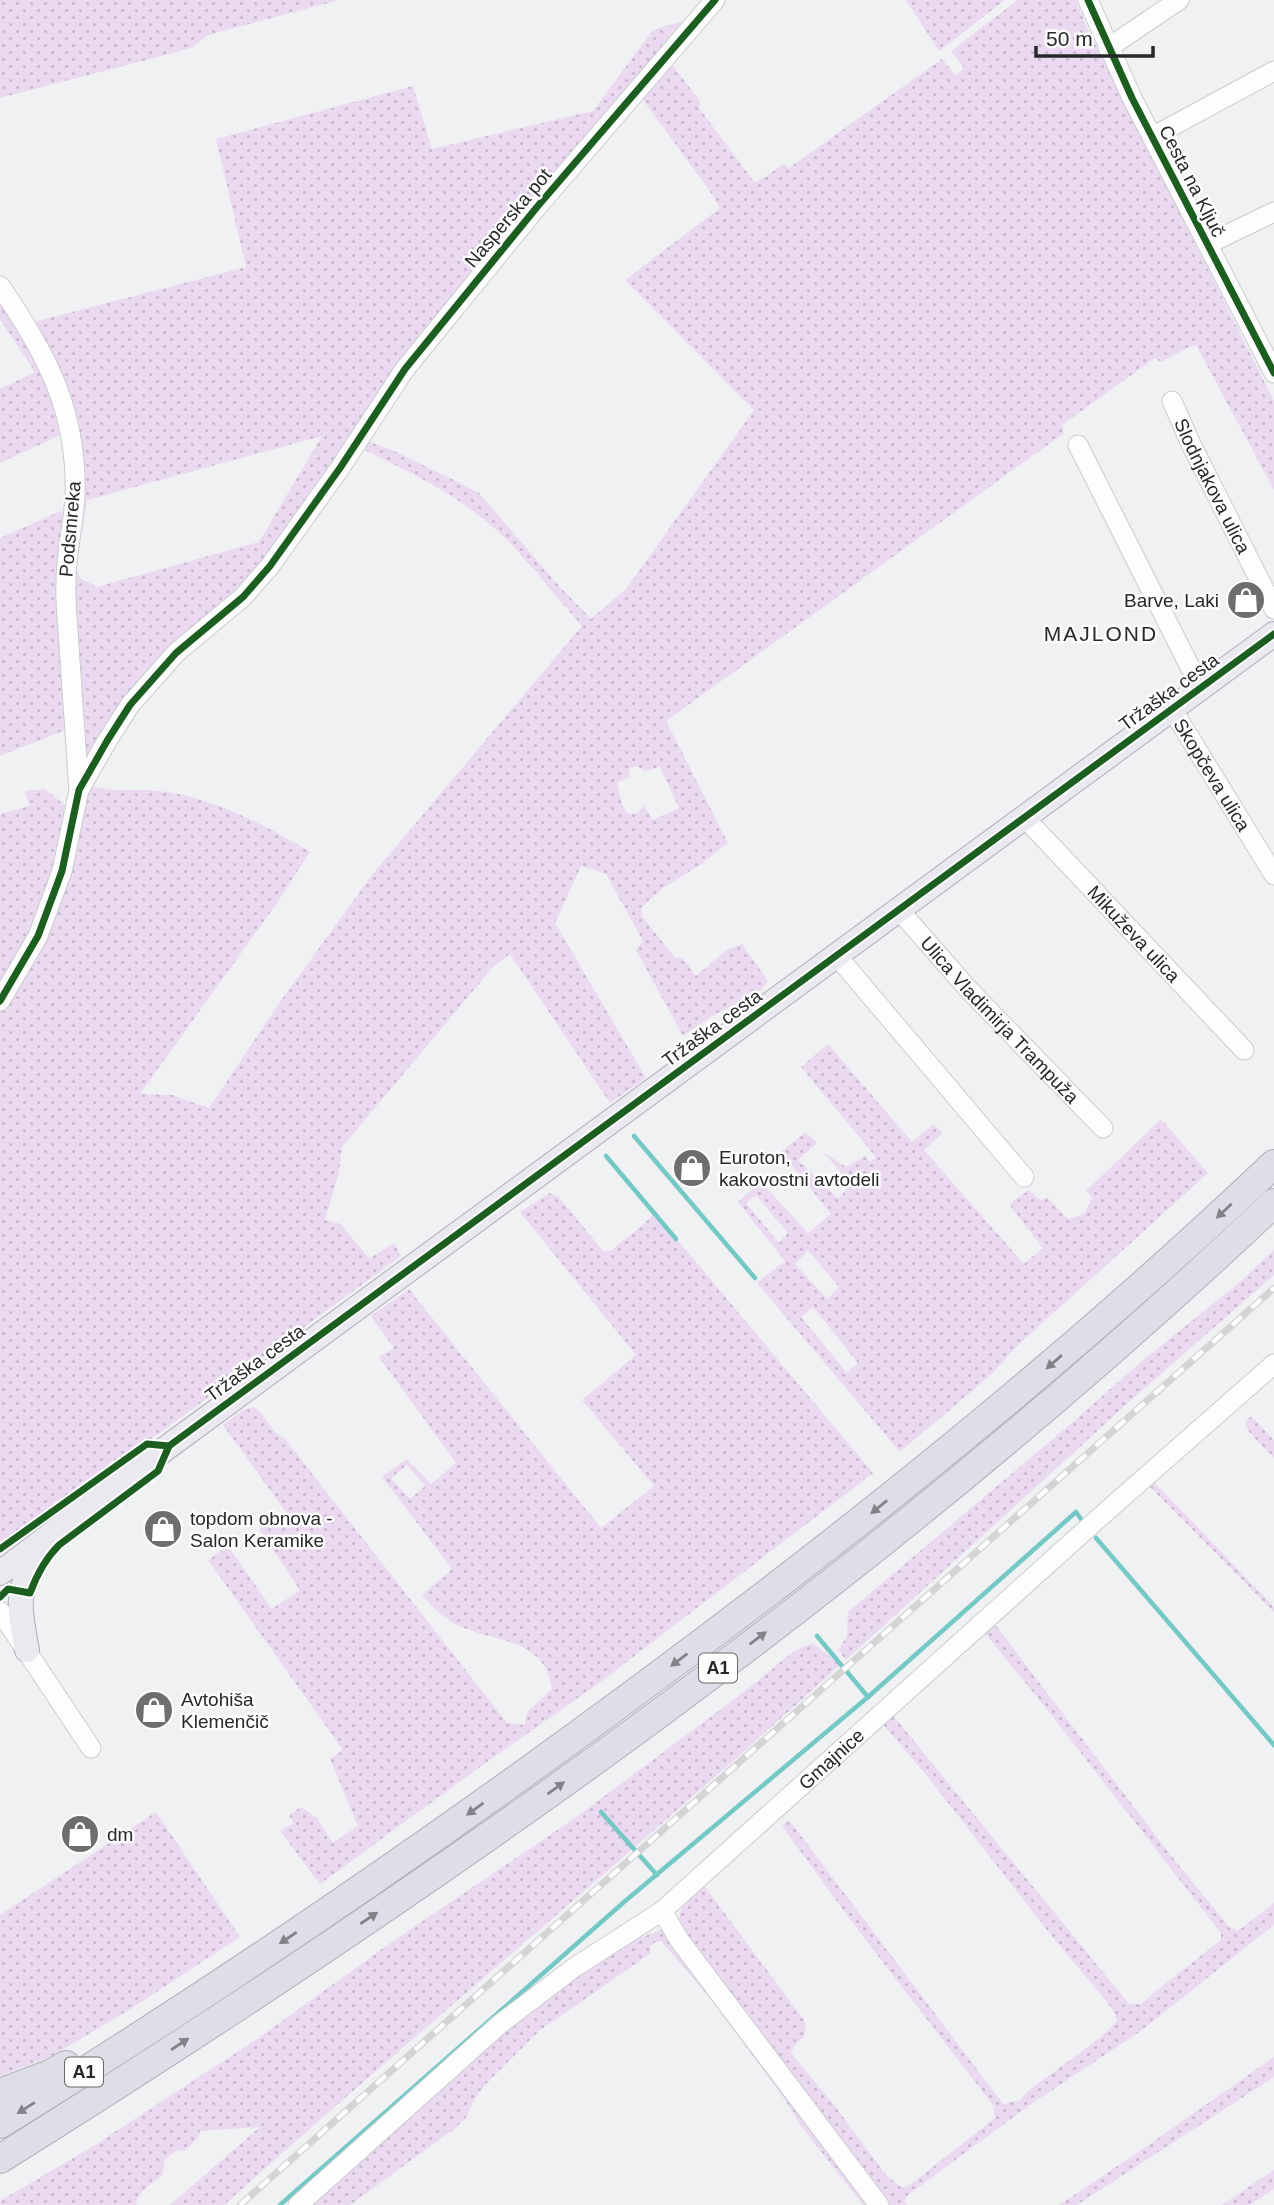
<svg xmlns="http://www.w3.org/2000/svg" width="1274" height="2205" font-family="Arial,sans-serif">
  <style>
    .grass { fill: url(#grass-dots); fill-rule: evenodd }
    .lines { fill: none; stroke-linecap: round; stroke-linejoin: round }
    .stream { stroke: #74c9c6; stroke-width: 4.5 }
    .minor-casing { stroke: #cacccd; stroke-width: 21 }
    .major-casing { stroke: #afaeba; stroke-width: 26 }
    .highway-casing { stroke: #afaeba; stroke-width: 30 }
    .minor { stroke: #fdfdfd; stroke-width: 19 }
    .major { stroke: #eae9f0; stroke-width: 24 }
    .highway { stroke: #dedde8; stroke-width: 28 }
    .rail-casing { stroke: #d4d4d5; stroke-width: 7 }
    .rail { stroke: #fdfdfe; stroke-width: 4.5; stroke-dasharray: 13; stroke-linecap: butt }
    .cycleway-casing { stroke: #fdfdfe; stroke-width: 11 }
    .cycleway { stroke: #1b5e20; stroke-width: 7 }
    .oneway { fill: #828288 }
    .labels { text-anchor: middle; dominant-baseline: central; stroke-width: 5; stroke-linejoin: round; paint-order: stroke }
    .shield { fill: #fdfdfe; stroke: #666869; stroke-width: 2 }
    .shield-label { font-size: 18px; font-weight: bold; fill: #262829 }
    .street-label { font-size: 19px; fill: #262829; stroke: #fdfdfe }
    .poi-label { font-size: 19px; fill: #262829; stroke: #fdfdfe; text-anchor: start }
    .neighbourhood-label { font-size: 21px; letter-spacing: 2px; fill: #27292d; stroke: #fdfdfe }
  </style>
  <defs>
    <pattern id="grass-dots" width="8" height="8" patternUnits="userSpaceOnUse" patternTransform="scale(1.75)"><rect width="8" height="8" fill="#ebd8f1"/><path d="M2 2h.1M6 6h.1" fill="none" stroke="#c9b9cf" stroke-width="1.8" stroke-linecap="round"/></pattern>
  </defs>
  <rect width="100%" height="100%" fill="#eff1f3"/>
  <!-- grass -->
  <g class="grass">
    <path d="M0,0H339L208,35L193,47L173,53L0,98Z"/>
    <path d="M906,0H1005L939,51Z"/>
    <path d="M1018,0H1076L1089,32L1274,401V490L1196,345L1189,347L1161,362L1155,358L1062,425L1064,433L666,721L728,843L700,865L663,888L641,908L642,916L675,958L682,957L696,976L727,950L742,944L768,981L759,992L712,1016L683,1036L636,950L643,941L606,874L581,866L555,923L646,1078L610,1103L510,954L493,967L342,1147L339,1172L325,1220L341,1224L369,1259L394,1243L401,1256L131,1454L0,1545V1011L9,996L89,785C112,794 135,788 159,791C209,796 268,826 310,852L277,903L140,1094L172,1095L209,1108L280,1002L372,875L582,626C551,592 523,552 488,523C450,490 404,470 359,447L362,443L370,442L392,450L478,492L560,587L591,619L626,589L754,410L625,280L720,208L707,187L641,97L667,64L674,67L700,101L699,108L755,183L784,164L789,168L942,59L956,76L964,68L951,51ZM637,766L645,771L660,767L679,808L653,820L644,806C639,812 635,816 627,813L622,804L617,782L630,777L629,768Z"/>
    <path d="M683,21L662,45L655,61L287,537L83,763L73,656L78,471L30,323L246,267L216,139L413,86L432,149L593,111L653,30ZM322,436L259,542L97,587L80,578L76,568L87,500Z"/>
    <path d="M0,297L38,356L67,432L0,463V389L35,372L0,319Z"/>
    <path d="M61,511L65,512L68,729L0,756V538Z"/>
    <path d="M45,789L67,807L49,896L0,992V814L29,806L25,791Z"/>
    <path d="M828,1044L912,1142L934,1124L943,1133L924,1150L1024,1264L1043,1248L1009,1204L1029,1190L1041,1201L1047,1197L1068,1219L1084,1214L1092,1198L1086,1191L1161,1119L1208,1173L1016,1347L992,1374L900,1452L757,1283L785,1261L738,1202L761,1182L808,1233L831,1214L781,1152L806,1132L817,1143L798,1160L838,1199L851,1184L823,1152L846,1167L865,1156L871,1162L876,1157L801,1067ZM756,1195L788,1233L779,1243L746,1203ZM808,1250L839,1287L827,1299L795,1264ZM813,1307L858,1363L847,1373L801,1317Z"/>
    <path d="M550,1193L559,1197L603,1251H611C625,1237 644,1228 654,1212L873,1473L599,1683L473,1772L320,1884L280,1831L294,1823L289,1815L301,1807L317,1818L333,1843L358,1826L330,1759L343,1750L208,1560L228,1546L272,1609L300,1590L259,1529L286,1512L223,1425L243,1410L253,1407C268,1415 269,1432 285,1439L507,1723L524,1725L528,1711L552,1689C545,1638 497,1643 459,1626C443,1618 433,1608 422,1595L452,1569L382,1477L407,1459L431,1484L456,1463L379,1357L394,1348L371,1316L409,1289L601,1528L654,1486L582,1400L636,1355L520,1212ZM407,1465L425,1486L410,1499L391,1478Z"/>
    <path d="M1274,1250V1275L1130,1401L846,1660L838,1650L847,1636L848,1612L1074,1421L1142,1361L1239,1283Z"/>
    <path d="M1251,1416L1274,1440V1458L1249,1432L1245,1423Z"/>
    <path d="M1153,1481L1274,1607V1612L1149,1486Z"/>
    <path d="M994,1623L1169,1853L1229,1927L1238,1931L1274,1903V1925L1138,2033L1034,2102L908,2195L905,2200L907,2205H884L679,1926C678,1905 688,1898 703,1884L804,2020C809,2042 797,2037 791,2053L838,2110L885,2174L902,2188L910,2185L995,2118L993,2105L852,1922L782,1826L789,1820L1003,2104L1020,2100L1028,2091L1101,2037L1117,2021L1115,2013L1107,2002L1050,1934L928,1777L881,1722L891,1713L1129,2004H1142L1151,1995L1221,1940V1933L1046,1708L984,1632Z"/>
    <path d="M813,1643L840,1665C638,1849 427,2023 224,2205H170L260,2127L200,2131L198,2138L184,2151L178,2150L164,2160L163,2174C153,2183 138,2191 136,2205H0V2201L92,2147L257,2039L392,1942L578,1816L749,1688L794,1651Z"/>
    <path d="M156,1812L240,1937L129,2010L50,2057L0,2076V1915Z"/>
    <path d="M663,1929L871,2205H863L801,2126L783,2097L710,1998L661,1941L655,1942L650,1947L651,1953L539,2031L484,2086L473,2102L466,2118L454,2129L350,2205H306L521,2017L622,1945Z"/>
    <path d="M1274,2057V2077L1077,2205H1059L1134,2155Z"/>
    <path d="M1274,2170V2189L1250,2205H1222Z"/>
  </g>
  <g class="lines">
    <!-- stream -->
    <g class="stream">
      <path d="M634,1136L755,1278"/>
      <path d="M606,1156L676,1239"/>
      <path d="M1096,1538L1274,1745"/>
      <path d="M817,1636L868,1697"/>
      <path d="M601,1812L657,1875"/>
      <path d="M280,2205L624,1902L868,1697L1076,1512L1083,1522"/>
    </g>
    <defs>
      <g id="minor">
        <path d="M1088,0L1132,98L1274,373"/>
        <path d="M1108,48L1179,0"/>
        <path d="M1152,137L1274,71"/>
        <path d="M1208,244L1274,212"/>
        <path d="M0,286C47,354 78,412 75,498C73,526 66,554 66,582C65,604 68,625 69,646C72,694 76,742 79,790"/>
        <path id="s1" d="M1172,401L1190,442L1274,609"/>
        <path d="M1078,445L1189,665L1203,687"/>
        <path id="s2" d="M1172,709L1274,875"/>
        <path id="s3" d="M1025,818L1244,1050"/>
        <path id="s4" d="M899,910L969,990L1103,1128"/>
        <path d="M837,956L1024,1177"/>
        <path d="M0,1001L38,936L62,871L79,790L107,741L130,705L176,653L243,597L270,566L340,468L405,369L537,207L715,0"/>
        <path d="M0,1611L91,1748"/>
        <path d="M298,2205L500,2024L575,1967L662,1911"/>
        <path id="s5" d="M879,2205L680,1941L662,1911L1100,1517L1274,1364"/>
      </g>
      <g id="major">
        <path d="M0,1573L169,1446L1274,634"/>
        <path d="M27,1650C18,1602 15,1589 44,1547"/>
      </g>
      <g id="highway">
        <path d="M0,2093L50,2074L66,2065"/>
        <path d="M0,2124C221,1988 435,1841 644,1686C863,1524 1076,1352 1274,1164"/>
        <path d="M0,2159C450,1877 888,1568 1274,1203"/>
      </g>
    </defs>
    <!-- minor casing -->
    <use href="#minor" class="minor-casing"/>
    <!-- major casing -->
    <use href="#major" class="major-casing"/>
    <!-- highway casing -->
    <use href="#highway" class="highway-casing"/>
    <!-- minor -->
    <use href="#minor" class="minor"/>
    <!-- major -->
    <use href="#major" class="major"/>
    <!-- highway -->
    <use href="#highway" class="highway"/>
    <defs>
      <path id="rail" d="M240,2205L1274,1288"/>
    </defs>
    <!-- rail casing -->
    <use href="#rail" class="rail-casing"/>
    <!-- rail -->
    <use href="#rail" class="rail"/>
    <defs>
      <g id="cycleway">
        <path d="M1088,0L1132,98L1274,373"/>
        <path d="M0,1001L38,936L62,871L79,790L107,741L130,705L176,653L243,597L270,566L340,468L405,369L537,207L715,0"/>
        <path d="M0,1549L147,1444L169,1446"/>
        <path d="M0,1597L8,1589L30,1593C37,1574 45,1559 59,1545L158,1471L169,1446L1274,634"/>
      </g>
    </defs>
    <!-- cycleway casing -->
    <use href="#cycleway" class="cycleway-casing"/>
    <!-- cycleway -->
    <use href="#cycleway" class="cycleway"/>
  </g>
  <!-- one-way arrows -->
  <defs><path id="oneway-solid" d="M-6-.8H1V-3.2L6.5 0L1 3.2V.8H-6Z" transform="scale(1.75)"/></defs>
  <g class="oneway">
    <use href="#oneway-solid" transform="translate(1224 1211) rotate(137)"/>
    <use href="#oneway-solid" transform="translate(1054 1362) rotate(139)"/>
    <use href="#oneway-solid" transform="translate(879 1507) rotate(141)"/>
    <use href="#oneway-solid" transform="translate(758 1638) rotate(-37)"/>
    <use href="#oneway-solid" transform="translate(679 1660) rotate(143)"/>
    <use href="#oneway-solid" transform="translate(556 1788) rotate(-36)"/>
    <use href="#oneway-solid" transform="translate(475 1809) rotate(144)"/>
    <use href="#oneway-solid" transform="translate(369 1918) rotate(-34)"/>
    <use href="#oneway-solid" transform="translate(288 1938) rotate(146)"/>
    <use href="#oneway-solid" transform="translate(180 2044) rotate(-33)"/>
    <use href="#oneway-solid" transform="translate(26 2108) rotate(148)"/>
  </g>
  <!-- icons -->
  <defs>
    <symbol id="shop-disc" viewBox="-11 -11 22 22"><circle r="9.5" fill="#6c6e70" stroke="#fdfdfe"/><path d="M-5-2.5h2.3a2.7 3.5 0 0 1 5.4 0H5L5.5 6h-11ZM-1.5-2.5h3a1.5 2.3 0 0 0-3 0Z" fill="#fff"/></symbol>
  </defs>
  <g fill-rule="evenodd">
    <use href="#shop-disc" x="1224" y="578" width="44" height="44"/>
    <use href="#shop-disc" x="670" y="1146" width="44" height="44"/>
    <use href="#shop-disc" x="141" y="1507" width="44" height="44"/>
    <use href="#shop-disc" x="132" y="1688" width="44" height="44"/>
    <use href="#shop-disc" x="58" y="1812" width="44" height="44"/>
  </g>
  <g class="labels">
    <!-- shield labels -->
    <g class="shield">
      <rect x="699" y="1653.5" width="38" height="29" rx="5"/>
      <rect x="65" y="2057.5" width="38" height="29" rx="5"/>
    </g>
    <g class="shield-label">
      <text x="718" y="1668">A1</text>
      <text x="84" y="2072">A1</text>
    </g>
    <!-- street labels -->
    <g class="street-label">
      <text transform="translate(1192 181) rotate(63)">Cesta na Ključ</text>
      <text transform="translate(508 218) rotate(-50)">Nasperska pot</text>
      <text stroke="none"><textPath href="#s1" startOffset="94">Slodnjakova ulica</textPath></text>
      <text transform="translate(70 529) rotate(-85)">Podsmreka</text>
      <text transform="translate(1169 692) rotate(-36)">Tržaška cesta</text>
      <text stroke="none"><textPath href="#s2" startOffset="77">Skopčeva ulica</textPath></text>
      <text stroke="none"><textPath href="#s3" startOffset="159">Mikuževa ulica</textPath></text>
      <text stroke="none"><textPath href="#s4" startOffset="149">Ulica Vladimirja Trampuža</textPath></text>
      <text transform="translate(712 1028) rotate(-36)">Tržaška cesta</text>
      <text transform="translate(255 1363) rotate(-36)">Tržaška cesta</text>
      <text stroke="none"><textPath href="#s5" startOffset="593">Gmajnice</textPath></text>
    </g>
    <!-- poi labels -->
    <g class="poi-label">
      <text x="1219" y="600" text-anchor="end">Barve, Laki</text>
      <text x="719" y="1157">Euroton,<tspan x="719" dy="22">kakovostni avtodeli</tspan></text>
      <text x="190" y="1518">topdom obnova -<tspan x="190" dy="22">Salon Keramike</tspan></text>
      <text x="181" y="1699">Avtohiša<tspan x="181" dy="22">Klemenčič</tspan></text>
      <text x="107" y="1834">dm</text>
    </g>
    <!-- neighbourhood labels -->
    <g class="neighbourhood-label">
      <text x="1101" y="633">MAJLOND</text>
    </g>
  </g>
  <!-- scale -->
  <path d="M1036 46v10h117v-10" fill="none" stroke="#262829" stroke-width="3.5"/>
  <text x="1046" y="46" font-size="21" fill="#262829" stroke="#fdfdfe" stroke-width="5" paint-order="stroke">50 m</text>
</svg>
